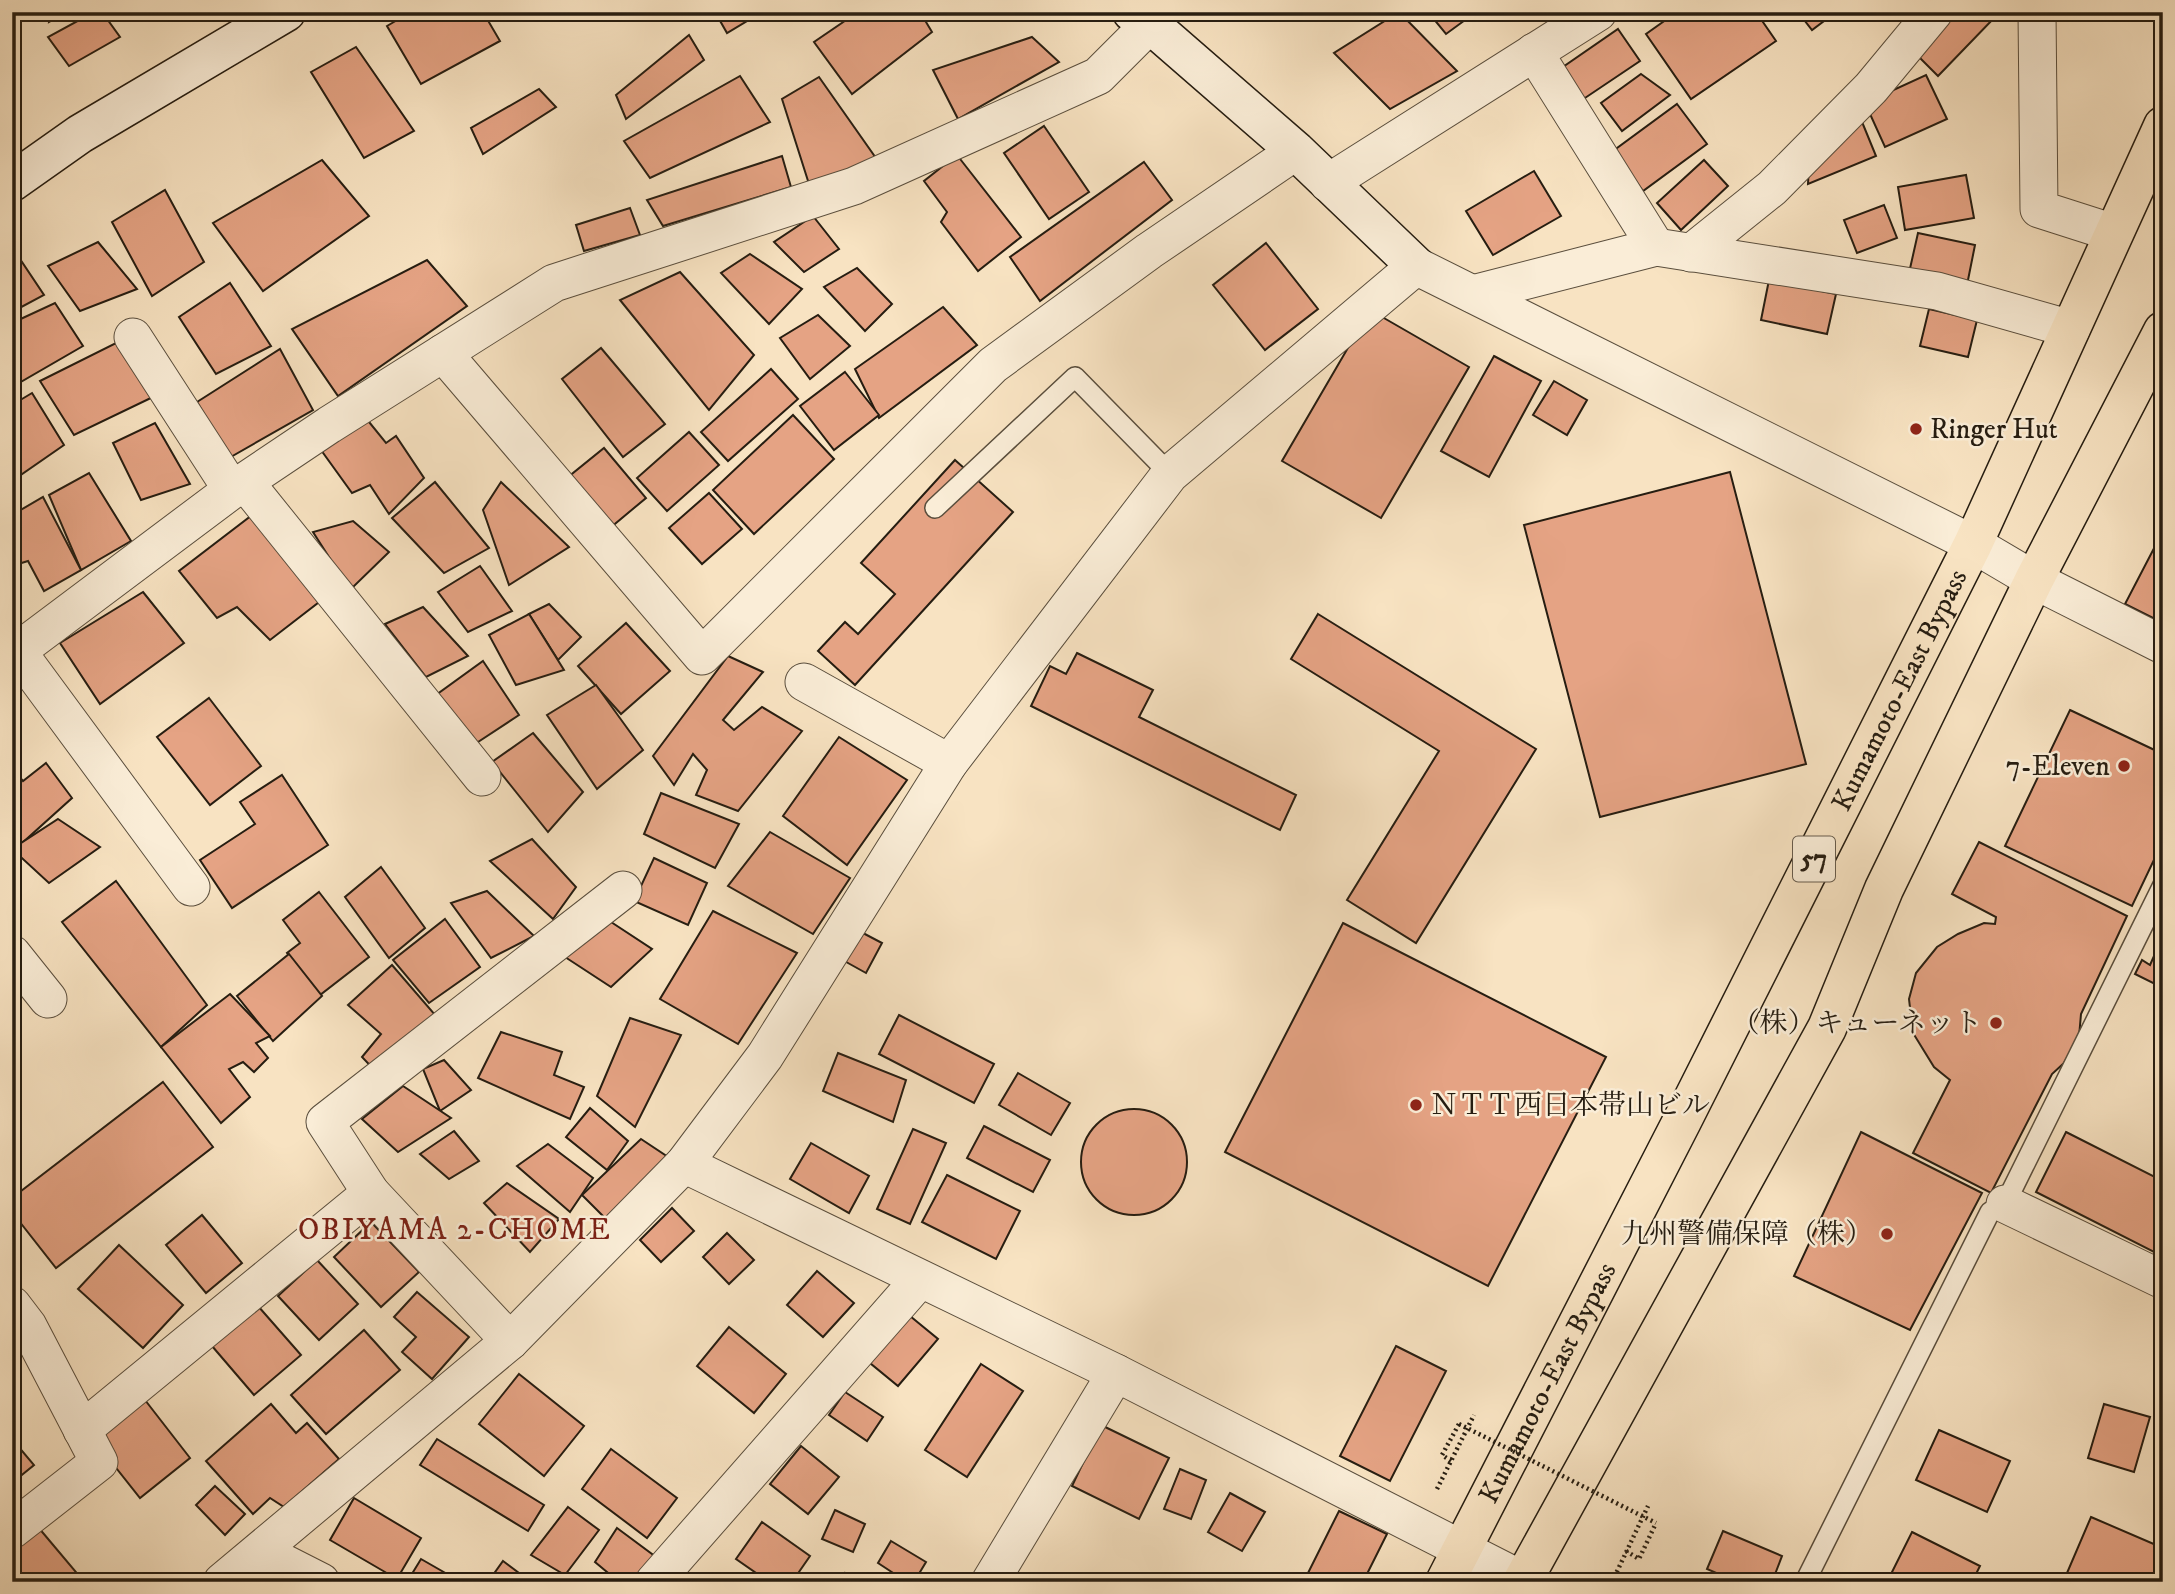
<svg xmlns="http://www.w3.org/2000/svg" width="2175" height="1594" font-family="'IM FELL DW Pica','Noto Serif JP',serif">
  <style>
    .building { fill: #e5a384; stroke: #261d11; stroke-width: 2 }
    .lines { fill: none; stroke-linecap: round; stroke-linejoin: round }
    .lane-casing { stroke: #5a4e3d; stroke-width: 22 }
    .street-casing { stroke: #5a4e3d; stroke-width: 39 }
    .secondary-casing { stroke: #261d11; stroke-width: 41 }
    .highway-casing { stroke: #261d11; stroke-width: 41 }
    .path { stroke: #261d11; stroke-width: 4.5; stroke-dasharray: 2 3.5; stroke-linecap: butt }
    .lane { stroke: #faedd7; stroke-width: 19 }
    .street { stroke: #faedd7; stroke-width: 37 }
    .secondary { stroke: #faedd7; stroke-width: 38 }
    .highway { stroke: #f8e3c2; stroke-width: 38 }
    .path-bridge { stroke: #261d11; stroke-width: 4.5; stroke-dasharray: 2 3.5; stroke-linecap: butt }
    .poi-dot { fill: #8f2418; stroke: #faedd7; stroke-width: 2.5 }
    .labels { text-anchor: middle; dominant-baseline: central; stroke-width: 5; stroke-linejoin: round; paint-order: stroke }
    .shield { fill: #faedd7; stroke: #665b4c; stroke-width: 2 }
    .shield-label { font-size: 26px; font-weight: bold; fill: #261d11 }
    .poi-label { font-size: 28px; fill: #261d11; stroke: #faedd7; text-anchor: end }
    .street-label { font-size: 28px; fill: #261d11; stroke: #faedd7 }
    .neighbourhood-label { font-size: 30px; letter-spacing: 2px; fill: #7a1f14; stroke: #faedd7 }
  </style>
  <rect width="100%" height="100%" fill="#f8e3c2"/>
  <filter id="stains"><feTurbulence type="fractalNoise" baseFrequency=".00286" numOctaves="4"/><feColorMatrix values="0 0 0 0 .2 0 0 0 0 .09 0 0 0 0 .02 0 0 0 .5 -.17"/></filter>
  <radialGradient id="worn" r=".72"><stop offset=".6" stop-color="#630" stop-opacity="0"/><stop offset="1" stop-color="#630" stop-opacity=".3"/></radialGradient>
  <!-- building -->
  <g class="building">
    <path d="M50,12H67L49,22Z"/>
    <path d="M94,12H102L120,37L69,66L48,37Z"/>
    <path d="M411,12H483L500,41L421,84L387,26Z"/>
    <path d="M715,12H762L727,33Z"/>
    <path d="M858,12H920L932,32L852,94L814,42Z"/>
    <path d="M1399,12L1457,71L1390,109L1334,53Z"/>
    <path d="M1428,12H1476L1446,34Z"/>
    <path d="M1677,12H1756L1776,41L1691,99L1646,34Z"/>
    <path d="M1798,12H1836L1812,30Z"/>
    <path d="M1953,12H1992L1996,16L1938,76L1914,52Z"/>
    <path d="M1618,29L1640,61L1582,100L1560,69Z"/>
    <path d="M689,35L704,60L626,119L616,95Z"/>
    <path d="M1032,37L1059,62L958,119L933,70Z"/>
    <path d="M356,47L414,131L364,158L311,72Z"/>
    <path d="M1641,74L1670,95L1622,131L1601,103Z"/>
    <path d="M1926,75L1947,119L1885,147L1865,103Z"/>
    <path d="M740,76L770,122L650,178L624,141Z"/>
    <path d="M819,77L878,161L809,184L782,99Z"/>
    <path d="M539,89L556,107L483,154L471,128Z"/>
    <path d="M1677,104L1707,144L1643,191L1613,151Z"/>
    <path d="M1860,117L1876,156L1808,184L1809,163Z"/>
    <path d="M1044,126L1089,192L1049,219L1004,153Z"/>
    <path d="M957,155L1021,237L978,271L941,222L947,212L924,181Z"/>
    <path d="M782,156L791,187L663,226L647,200Z"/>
    <path d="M322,160L369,216L263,291L213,223Z"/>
    <path d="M1704,160L1728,186L1681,230L1657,203Z"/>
    <path d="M1144,162L1172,200L1040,301L1010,257Z"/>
    <path d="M1534,171L1561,216L1493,255L1466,211Z"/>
    <path d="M1966,175L1974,218L1905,230L1898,187Z"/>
    <path d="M165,190L204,262L152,296L112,222Z"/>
    <path d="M1884,205L1897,238L1857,253L1844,220Z"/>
    <path d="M630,208L640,235L584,251L576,225Z"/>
    <path d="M813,216L839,249L804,272L774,242Z"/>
    <path d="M1918,233L1975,245L1967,285L1909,273Z"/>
    <path d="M98,242L137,289L80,311L48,266Z"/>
    <path d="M1266,243L1318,309L1265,350L1213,285Z"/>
    <path d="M12,250H14L44,295L12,312Z"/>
    <path d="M750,254L802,289L769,324L721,273Z"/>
    <path d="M427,260L467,306L338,396L292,329Z"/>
    <path d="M857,268L892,304L865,331L824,287Z"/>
    <path d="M680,272L754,355L709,410L620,300Z"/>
    <path d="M1769,280L1836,294L1827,334L1761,320Z"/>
    <path d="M230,283L271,346L216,374L179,317Z"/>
    <path d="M55,303L83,346L12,387V323Z"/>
    <path d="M943,307L977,345L879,418L855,369Z"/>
    <path d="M1929,309L1977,320L1968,357L1920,346Z"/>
    <path d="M1370,310L1469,367L1381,518L1282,461Z"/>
    <path d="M818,315L850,346L810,379L780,338Z"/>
    <path d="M122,340L155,396L74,435L40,381Z"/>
    <path d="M601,348L665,424L623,457L562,379Z"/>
    <path d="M280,349L313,410L229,458L197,402Z"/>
    <path d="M1494,356L1541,381L1489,477L1441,451Z"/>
    <path d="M771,369L798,399L728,461L701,432Z"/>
    <path d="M845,372L879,415L834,450L800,406Z"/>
    <path d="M1554,381L1587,400L1567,435L1533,415Z"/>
    <path d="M32,393L64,445L12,481V405Z"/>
    <path d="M793,415L834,459L754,534L713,490Z"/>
    <path d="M365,417L386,443L396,436L424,478L389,514L370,485L352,493L321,450Z"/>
    <path d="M155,423L190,484L141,500L113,443Z"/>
    <path d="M689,432L719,465L667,511L637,478Z"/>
    <path d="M604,448L646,498L604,533L562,482Z"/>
    <path d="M955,460L1013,512L855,685L818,651L845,622L858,634L895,594L861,563Z"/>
    <path d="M1730,472L1806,764L1600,817L1524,525Z"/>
    <path d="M89,473L131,541L81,570L49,495Z"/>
    <path d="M435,482L489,548L444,573L392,518Z"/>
    <path d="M501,482L569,547L509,585L483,510Z"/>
    <path d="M709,493L742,529L702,564L669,528Z"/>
    <path d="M43,497L81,570L44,591L28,561L12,566V515Z"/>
    <path d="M256,512L323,599L270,640L237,607L217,618L179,571Z"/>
    <path d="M353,521L389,552L350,590L313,532Z"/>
    <path d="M2163,531V623L2125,604Z"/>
    <path d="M480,566L512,611L468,632L438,592Z"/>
    <path d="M143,592L184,643L100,704L60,643Z"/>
    <path d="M549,604L581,637L558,660L529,614Z"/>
    <path d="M423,607L468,656L426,677L385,624Z"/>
    <path d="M529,614L564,670L516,685L489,635Z"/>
    <path d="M1318,614L1536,749L1416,943L1347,900L1439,751L1291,659Z"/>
    <path d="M626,623L670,671L621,714L578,666Z"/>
    <path d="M1077,653L1153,690L1139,717L1296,795L1280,830L1031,706L1050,666L1066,674Z"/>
    <path d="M728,656L763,672L723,720L734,730L762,707L802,731L738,811L696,795L707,770L693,754L674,785L653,756Z"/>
    <path d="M483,661L519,715L475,744L436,695Z"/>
    <path d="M596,685L643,750L597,789L547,715Z"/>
    <path d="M209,698L261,766L210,805L157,737Z"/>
    <path d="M2070,710L2163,754V841L2132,906L2005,846Z"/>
    <path d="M533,733L583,792L548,832L492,762Z"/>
    <path d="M839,737L907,780L847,865L783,816Z"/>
    <path d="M46,763L72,798L21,844L12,834V767L23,781Z"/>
    <path d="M282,775L328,845L232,908L200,860L255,824L240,802Z"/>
    <path d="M661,793L739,824L715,868L644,834Z"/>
    <path d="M58,819L100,847L49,883L12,849Z"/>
    <path d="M770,832L850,878L813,934L728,886Z"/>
    <path d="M532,839L576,887L553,919L490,861Z"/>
    <path d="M1979,842L2127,916L2081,1014L2079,1037L2064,1063L2052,1074L1991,1193L1913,1153L1950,1080L1934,1067L1913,1033L1909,999L1916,973L1937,947L1958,934L1984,923L1995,924L1996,917L1952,894Z"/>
    <path d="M654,858L707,883L688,925L634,901Z"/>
    <path d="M381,867L425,928L389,958L345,897Z"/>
    <path d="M116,881L207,1005L161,1047L62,922Z"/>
    <path d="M487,891L534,936L491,958L451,903Z"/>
    <path d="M319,892L369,957L320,995L287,953L300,943L283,920Z"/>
    <path d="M713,911L797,953L738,1044L660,999Z"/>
    <path d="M445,919L480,967L429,1003L393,960Z"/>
    <path d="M608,920L652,949L611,987L565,957Z"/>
    <path d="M1343,923L1606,1057L1488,1286L1225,1152Z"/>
    <path d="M861,932L882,943L866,973L830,953Z"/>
    <path d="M2163,936V988L2135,974L2142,960L2150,965Z"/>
    <path d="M289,954L322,996L273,1041L237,996Z"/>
    <path d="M392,965L442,1023L382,1078L362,1057L381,1034L348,1005Z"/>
    <path d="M230,994L270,1036L256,1043L268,1058L254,1072L243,1062L229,1069L250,1097L221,1123L161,1047Z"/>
    <path d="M899,1015L994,1064L974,1103L879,1054Z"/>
    <path d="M630,1018L681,1035L635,1127L597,1096Z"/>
    <path d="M501,1032L562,1052L554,1075L584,1087L570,1119L478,1078Z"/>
    <path d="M838,1053L906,1080L893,1122L823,1091Z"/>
    <path d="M444,1060L471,1090L440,1111L423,1069Z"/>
    <path d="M1018,1073L1070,1103L1051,1135L999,1105Z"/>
    <path d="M163,1082L213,1147L56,1268L12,1212V1198Z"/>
    <path d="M403,1086L451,1118L398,1152L362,1119Z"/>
    <path d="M590,1108L628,1141L607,1170L566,1137Z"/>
    <circle cx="1134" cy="1162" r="53"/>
    <path d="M984,1126L1050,1160L1033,1192L967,1158Z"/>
    <path d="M913,1129L946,1143L910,1224L877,1209Z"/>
    <path d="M454,1131L479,1161L449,1179L420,1154Z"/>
    <path d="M1861,1132L1982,1193L1910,1330L1794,1276Z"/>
    <path d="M2066,1132L2163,1181V1234L2154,1252L2036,1192Z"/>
    <path d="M641,1139L671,1159L610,1223L582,1195Z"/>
    <path d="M811,1143L869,1176L849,1213L790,1179Z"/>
    <path d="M548,1144L593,1178L570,1212L517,1166Z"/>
    <path d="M947,1175L1020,1211L996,1259L922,1222Z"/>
    <path d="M507,1183L559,1219L530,1252L484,1203Z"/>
    <path d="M672,1208L694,1231L661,1262L640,1240Z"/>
    <path d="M202,1215L242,1263L206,1293L166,1245Z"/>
    <path d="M371,1222L419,1272L381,1307L334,1257Z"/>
    <path d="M727,1233L754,1260L729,1284L703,1257Z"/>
    <path d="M119,1245L183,1305L143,1348L78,1289Z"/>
    <path d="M317,1260L358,1304L319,1340L278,1296Z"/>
    <path d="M817,1271L854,1303L823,1337L787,1305Z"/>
    <path d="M417,1292L469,1337L432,1379L402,1352L416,1337L394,1317Z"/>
    <path d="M258,1306L301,1355L254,1395L212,1346Z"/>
    <path d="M910,1316L938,1339L898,1386L870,1363Z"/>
    <path d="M729,1327L786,1374L754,1413L697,1366Z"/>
    <path d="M364,1330L400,1370L326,1434L291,1395Z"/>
    <path d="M1396,1346L1446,1371L1390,1481L1340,1456Z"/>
    <path d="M981,1364L1023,1391L967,1477L925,1450Z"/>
    <path d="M519,1374L584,1426L544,1476L479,1424Z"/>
    <path d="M845,1392L883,1417L867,1441L829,1415Z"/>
    <path d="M145,1400L190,1458L140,1498L94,1440Z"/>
    <path d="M271,1404L296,1433L307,1423L339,1459L284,1507L270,1498L253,1514L206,1461Z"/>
    <path d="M2104,1404L2150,1417L2134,1472L2088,1458Z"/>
    <path d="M1101,1425L1169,1458L1139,1519L1072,1486Z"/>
    <path d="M1939,1430L2010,1461L1987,1512L1916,1480Z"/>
    <path d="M12,1439L34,1465L12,1483Z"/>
    <path d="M437,1439L544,1505L528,1531L420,1465Z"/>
    <path d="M801,1446L839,1477L808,1514L770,1484Z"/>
    <path d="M611,1449L677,1498L647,1538L582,1489Z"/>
    <path d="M1180,1469L1206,1480L1191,1519L1164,1509Z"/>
    <path d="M215,1486L245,1514L225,1535L196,1505Z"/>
    <path d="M1230,1493L1265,1512L1242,1551L1208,1532Z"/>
    <path d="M354,1498L421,1538L397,1579L330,1540Z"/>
    <path d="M568,1507L599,1530L565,1575L531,1555Z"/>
    <path d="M835,1510L865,1524L853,1552L822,1539Z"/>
    <path d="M1339,1511L1387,1534L1363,1582H1321L1307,1575Z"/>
    <path d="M2091,1517L2163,1548V1555L2151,1582H2088L2067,1573Z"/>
    <path d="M762,1522L810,1556L792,1582H769L736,1559Z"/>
    <path d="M38,1527L81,1578L76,1582H23L12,1569V1548Z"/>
    <path d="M617,1528L660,1560L642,1582H619L595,1562Z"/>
    <path d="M1723,1531L1782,1556L1772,1582H1737L1707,1569Z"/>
    <path d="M1912,1532L1980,1566L1972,1582H1887Z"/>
    <path d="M891,1541L926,1562L914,1582H907L878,1563Z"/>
    <path d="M421,1559L461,1582H407Z"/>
    <path d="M503,1561L531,1582H488Z"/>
    <path d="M845,1573L857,1582H838Z"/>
  </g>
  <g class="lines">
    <defs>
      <g id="lane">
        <path d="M935,508L1075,377L1170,474"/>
        <path d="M1805,1582L1990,1212L2005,1204L2163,885"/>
      </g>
      <g id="street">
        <path d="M2037,12L2039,209L2114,233"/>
        <path d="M1534,52L1656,247"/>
        <path d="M1328,183L1598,12"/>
        <path d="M1691,253L1772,188L1871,88L1934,12"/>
        <path d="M1473,294L1656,247L1937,291L2071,329"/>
        <path d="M133,337L232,490"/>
        <path d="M443,353L702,656L993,365L1149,251L1296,151"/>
        <path d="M245,482L482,777"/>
        <path d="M12,644L191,887"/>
        <path d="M12,655L232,490L329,425L554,283L854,186L1098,76L1150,24"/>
        <path d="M804,682L949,763"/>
        <path d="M12,954L48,999"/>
        <path d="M684,1164L1116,1373L1526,1582"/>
        <path d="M2005,1204L2163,1280"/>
        <path d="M12,1305L28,1326L99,1462L12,1530"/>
        <path d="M510,1341L371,1193L325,1122L623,890"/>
        <path d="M82,1430L371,1193"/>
        <path d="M260,1551L321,1582"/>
        <path d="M222,1582L510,1341L684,1164L765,1056L949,763L1170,474L1416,266L1973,544L2034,580L2163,645"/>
        <path d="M654,1582L920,1279"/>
        <path d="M990,1582L1116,1373"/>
      </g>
      <g id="secondary">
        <path d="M1132,12L1150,24L1296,151L1416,266"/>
        <path d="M12,182L80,134L286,12"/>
      </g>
      <g id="highway">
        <path id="s1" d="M1445,1582L1682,1121L1973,544L2163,126"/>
        <path d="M1522,1582L1827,1028L1884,889L2034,580L2163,331"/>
      </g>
    </defs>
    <!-- lane casing -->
    <use href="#lane" class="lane-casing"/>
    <!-- street casing -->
    <use href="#street" class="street-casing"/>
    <!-- secondary casing -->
    <use href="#secondary" class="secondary-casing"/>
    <!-- highway casing -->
    <use href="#highway" class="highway-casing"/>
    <!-- path -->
    <g class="path">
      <path d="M1451,1461L1442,1455L1459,1424"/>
      <path d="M1437,1489L1474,1415"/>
      <path d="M1626,1551L1639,1559L1656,1523"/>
      <path d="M1612,1582L1648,1506"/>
    </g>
    <!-- lane -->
    <use href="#lane" class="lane"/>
    <!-- street -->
    <use href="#street" class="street"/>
    <!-- secondary -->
    <use href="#secondary" class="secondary"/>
    <!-- highway -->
    <use href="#highway" class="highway"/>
    <!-- path-bridge -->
    <path class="path-bridge" d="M1459,1424L1656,1523"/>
  </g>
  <!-- markers -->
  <g class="poi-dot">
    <circle cx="1916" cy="429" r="7"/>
    <circle cx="2124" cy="766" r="7"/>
    <circle cx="1996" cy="1023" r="7"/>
    <circle cx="1416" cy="1105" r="7"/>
    <circle cx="1887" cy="1234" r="7"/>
  </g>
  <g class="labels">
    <!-- shield labels -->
    <rect class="shield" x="1793" y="836.5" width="42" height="45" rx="5"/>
    <g class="shield-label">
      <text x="1814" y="859">57</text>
    </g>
    <!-- poi labels -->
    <g class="poi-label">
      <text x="1930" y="429" text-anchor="start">Ringer Hut</text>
      <text x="2110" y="766">7-Eleven</text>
      <text x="1982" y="1023">（株）キューネット</text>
      <text x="1430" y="1105" text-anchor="start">ＮＴＴ西日本帯山ビル</text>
      <text x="1873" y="1234">九州警備保障（株）</text>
    </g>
    <!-- street labels -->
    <g class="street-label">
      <text stroke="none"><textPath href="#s1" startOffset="1001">Kumamoto-East Bypass</textPath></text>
      <text stroke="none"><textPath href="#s1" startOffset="224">Kumamoto-East Bypass</textPath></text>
    </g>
    <!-- neighbourhood labels -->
    <g class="neighbourhood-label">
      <text x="455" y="1230">OBIYAMA 2-CHOME</text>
    </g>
  </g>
  <!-- margin -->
  <rect width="2175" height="1594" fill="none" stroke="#f8e3c2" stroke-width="42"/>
  <rect x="14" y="14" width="2147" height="1566" fill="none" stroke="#261d11" stroke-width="3.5"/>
  <rect x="21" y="21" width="2133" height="1552" fill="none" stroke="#261d11" stroke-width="2"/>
  <rect width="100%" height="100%" filter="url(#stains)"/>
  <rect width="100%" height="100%" fill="url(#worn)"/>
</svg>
